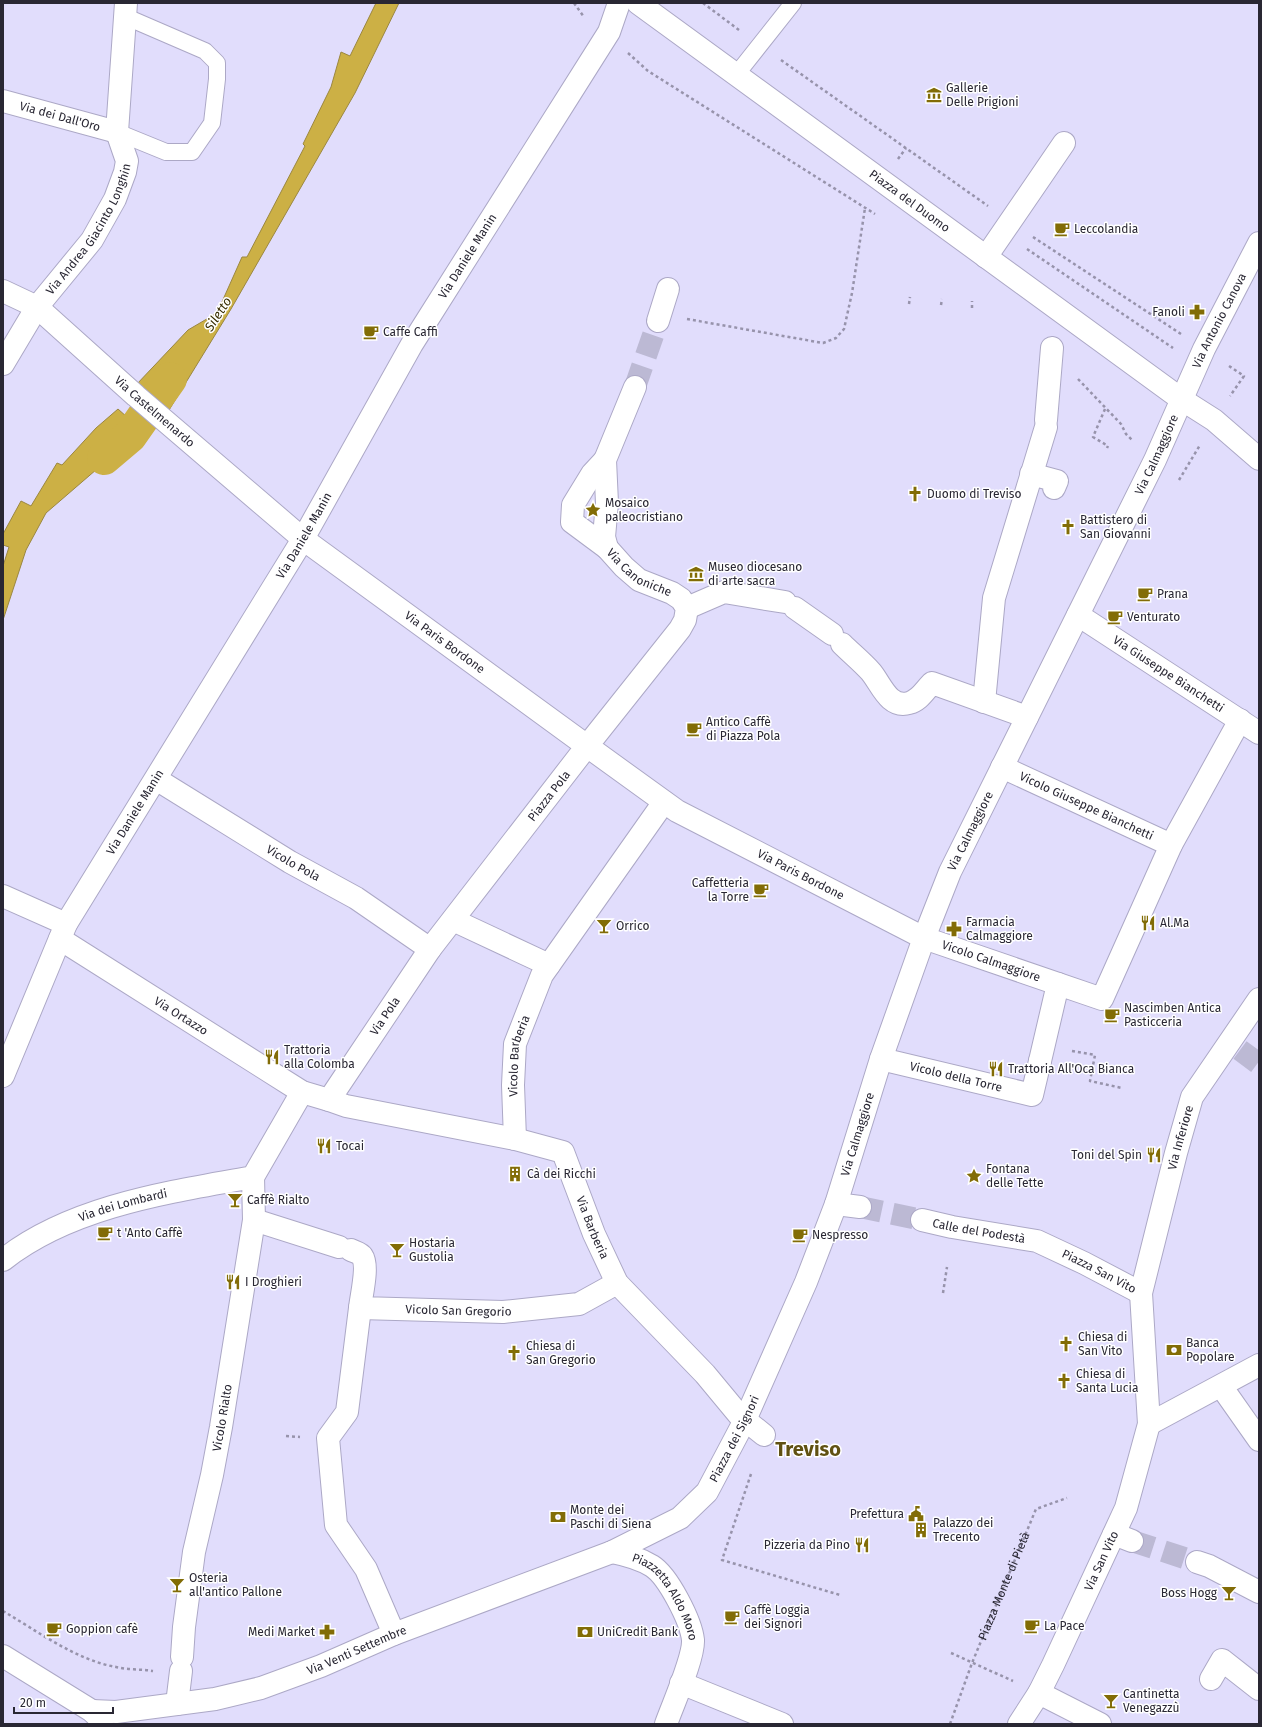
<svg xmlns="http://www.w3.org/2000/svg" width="1262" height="1727" font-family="'Fira Sans',sans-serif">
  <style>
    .water { fill: #ccb045; stroke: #9b8740 }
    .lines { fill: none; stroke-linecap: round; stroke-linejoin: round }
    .canal { stroke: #ccb045; stroke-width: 34 }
    .pedestrian-tunnel { stroke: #bcb9d4; stroke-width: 22; stroke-dasharray: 22 11; stroke-linecap: butt }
    .service-casing { stroke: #aca8c6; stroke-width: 18 }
    .pedestrian-casing { stroke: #aca8c6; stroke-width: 24 }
    .minor-casing { stroke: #aca8c6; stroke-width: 24 }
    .path { stroke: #9793ab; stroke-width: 2.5; stroke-dasharray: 3 3; stroke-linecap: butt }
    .service { stroke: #fff; stroke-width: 16 }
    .pedestrian { stroke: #fff; stroke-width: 22 }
    .minor { stroke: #fff; stroke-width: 22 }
    .labels { text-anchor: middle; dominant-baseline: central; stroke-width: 3; stroke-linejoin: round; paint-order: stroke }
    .poi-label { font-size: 12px; fill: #292733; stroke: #fff; text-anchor: start }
    .street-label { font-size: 12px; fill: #292733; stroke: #fff }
    .water-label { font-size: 13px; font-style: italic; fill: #382d00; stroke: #fff }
    .town-label { font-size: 20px; font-weight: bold; fill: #605113; stroke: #fff }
  </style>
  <rect width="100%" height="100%" fill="#e1ddfc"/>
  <!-- water -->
  <g class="water">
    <path d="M376,3H399L355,93L231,309L166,415L136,385L188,330L217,313L242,257H247L305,146L303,144L331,87L341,52L350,56Z"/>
    <path d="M118,409L146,434L104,463L46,513L26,550L3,620V566L9,547L3,545V534L21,501L31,506L57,463L62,465L96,428Z"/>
  </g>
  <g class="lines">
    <!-- canal -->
    <path class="canal" d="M104,458L130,436L170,379"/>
    <!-- pedestrian-tunnel -->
    <g class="pedestrian-tunnel">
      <path d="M635,387L658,321"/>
      <path d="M1240,1050L1259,1064"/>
      <path d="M860,1207L922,1220"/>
      <path d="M1132,1541L1197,1562"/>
    </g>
    <defs>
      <g id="service">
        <path d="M736,75L793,3"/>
        <path d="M117,132L166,152H192L212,123L217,79V63L205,51L124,16"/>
      </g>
      <g id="pedestrian">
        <path d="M986,257L1064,143"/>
        <path d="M658,321L668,289"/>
        <path id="s2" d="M635,387L605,460L607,503L604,537L607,548L624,567L639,580L672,593L681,599L687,608L685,620L680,629L587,746L677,811L924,938"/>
        <path d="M1046,420L1052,348"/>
        <path d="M605,460L592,474L573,505L572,522L607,548"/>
        <path d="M1031,474L1057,481L1054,488"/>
        <path d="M687,608L724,592L785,602"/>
        <path d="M795,608L832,634"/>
        <path d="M842,644C851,653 862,662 871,672C881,684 889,709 909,703C920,700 924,691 932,683L1027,717"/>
        <path d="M984,702L994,598L1046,427"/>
        <path id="s3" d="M1002,767L1171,845L1240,720"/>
        <path d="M3,896L66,924"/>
        <path d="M453,920L549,965"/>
        <path id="s4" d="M881,1059L1032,1095L1040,1061"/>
        <path id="s5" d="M329,1100L346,1106L515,1139L563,1152L594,1234L617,1283L705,1374L739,1415L764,1435"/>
        <path id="s6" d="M515,1139L513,1085L515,1044L542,975L664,802"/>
        <path d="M836,1204L860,1207"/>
        <path d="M254,1220L339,1247"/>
        <path id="s7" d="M922,1220L952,1227L1037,1241L1084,1263L1141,1293"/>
        <path id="s8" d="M351,1250C355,1252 360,1253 362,1256C369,1266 361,1296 360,1308L503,1312L579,1304L617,1283"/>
        <path d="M360,1308L347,1412L328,1438L336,1525L366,1569L394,1634"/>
        <path d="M1114,1534L1132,1541"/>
        <path d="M1197,1562L1209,1566L1259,1592"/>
        <path id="s9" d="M182,1657L184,1627L194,1552L212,1475L221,1427L254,1220L253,1177"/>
        <path d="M1211,1679L1222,1660L1259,1689"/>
        <path d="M1039,1693L1100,1724"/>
        <path d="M177,1704L181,1671"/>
      </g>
      <g id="minor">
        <path id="s10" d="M638,3L1181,399L1214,420L1259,459"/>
        <path id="s11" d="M3,101L117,132"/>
        <path id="s12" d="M3,291L37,307L136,396L303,539L587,746L430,949L329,1100L302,1092L60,939"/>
        <path id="s13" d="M3,364L37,307L92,240L115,199L125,172L127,161L117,132L126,3"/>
        <path id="s14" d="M1078,615L1259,733"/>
        <path id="s15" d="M156,779L290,862L356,898L430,949"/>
        <path id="s16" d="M924,938L1102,999L1171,845"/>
        <path d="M1040,1061L1058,984"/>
        <path id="s17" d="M3,1076L66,924L303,539L412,344L609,32L619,3"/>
        <path id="s18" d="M3,1260C71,1206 170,1192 253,1177L302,1092"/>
        <path d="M1221,1386L1259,1440"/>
        <path d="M1149,1424L1259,1365"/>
        <path id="s19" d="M612,1552C627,1555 639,1558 652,1566C668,1576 691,1621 693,1640C694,1658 673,1704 666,1724"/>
        <path d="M3,1656L92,1711L102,1721"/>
        <path d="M681,1683L782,1724"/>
        <path id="s20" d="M92,1711L116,1712L215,1699L261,1688L321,1666L394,1634L612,1552L680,1518L707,1492L745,1420L806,1282L836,1204L881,1059L924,938L950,872L1155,460L1204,349L1259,243"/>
        <path id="s21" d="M1019,1724L1039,1693L1053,1665L1126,1508L1149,1424L1141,1293L1176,1153L1192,1097L1259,999"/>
      </g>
    </defs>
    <!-- service casing -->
    <use href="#service" class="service-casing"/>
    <!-- pedestrian casing -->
    <use href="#pedestrian" class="pedestrian-casing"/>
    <!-- minor casing -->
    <use href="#minor" class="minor-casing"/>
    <!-- path -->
    <g class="path">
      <path d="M574,3L584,17"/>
      <path d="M703,3L739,30"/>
      <path d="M628,53L648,71L875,214"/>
      <path d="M781,60L988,206"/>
      <path d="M898,159L906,148"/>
      <path d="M1033,237L1181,334"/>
      <path d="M1027,249L1173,348"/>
      <path d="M909,304L910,297"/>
      <path d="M941,305L942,299"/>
      <path d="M972,308V301"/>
      <path d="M687,319L823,343L836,338L844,329L852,293L865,208"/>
      <path d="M1229,366L1244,376L1230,396"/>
      <path d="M1078,379L1121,424L1126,434L1133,441"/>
      <path d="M1105,409L1093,437L1108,446L1107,448"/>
      <path d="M1179,480L1200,445"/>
      <path d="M1072,1051L1095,1055L1090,1081L1122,1088"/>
      <path d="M943,1293L947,1267"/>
      <path d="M286,1436L300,1437"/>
      <path d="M751,1474L722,1560L840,1595"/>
      <path d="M3,1611C37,1631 76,1660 116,1667C128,1670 141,1669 153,1671"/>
      <path d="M951,1653L1013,1681"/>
      <path id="s1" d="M950,1724L972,1663L1036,1509L1067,1498"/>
    </g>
    <!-- service -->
    <use href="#service" class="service"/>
    <!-- pedestrian -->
    <use href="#pedestrian" class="pedestrian"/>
    <!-- minor -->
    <use href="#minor" class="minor"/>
  </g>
  <!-- icons -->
  <defs>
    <symbol id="museum-bare" viewBox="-9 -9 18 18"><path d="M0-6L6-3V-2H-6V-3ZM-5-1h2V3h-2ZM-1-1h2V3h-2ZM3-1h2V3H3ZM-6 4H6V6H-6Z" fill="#826c06" stroke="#fff" stroke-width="2.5" paint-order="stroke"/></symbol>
    <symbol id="cafe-bare" viewBox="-9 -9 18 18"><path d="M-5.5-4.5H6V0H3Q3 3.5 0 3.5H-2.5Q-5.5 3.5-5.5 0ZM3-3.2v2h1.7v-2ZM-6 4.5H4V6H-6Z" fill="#826c06" stroke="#fff" stroke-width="2.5" paint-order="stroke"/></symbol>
    <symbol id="pharmacy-bare" viewBox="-9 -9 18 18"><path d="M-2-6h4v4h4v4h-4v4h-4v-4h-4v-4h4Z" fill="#826c06" stroke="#fff" stroke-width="2.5" paint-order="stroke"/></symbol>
    <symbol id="church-bare" viewBox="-9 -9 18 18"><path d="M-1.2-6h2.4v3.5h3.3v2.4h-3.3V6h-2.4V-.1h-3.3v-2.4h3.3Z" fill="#826c06" stroke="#fff" stroke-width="2.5" paint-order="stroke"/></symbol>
    <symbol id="sight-bare" viewBox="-9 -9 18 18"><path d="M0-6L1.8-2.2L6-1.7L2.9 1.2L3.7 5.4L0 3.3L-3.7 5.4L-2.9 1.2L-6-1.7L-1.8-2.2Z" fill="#826c06" stroke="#fff" stroke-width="2.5" paint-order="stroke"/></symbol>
    <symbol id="restaurant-bare" viewBox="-9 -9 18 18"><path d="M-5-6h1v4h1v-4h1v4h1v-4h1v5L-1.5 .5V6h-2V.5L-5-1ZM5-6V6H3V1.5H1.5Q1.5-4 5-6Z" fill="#826c06" stroke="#fff" stroke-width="2.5" paint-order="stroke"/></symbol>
    <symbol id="bar-bare" viewBox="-9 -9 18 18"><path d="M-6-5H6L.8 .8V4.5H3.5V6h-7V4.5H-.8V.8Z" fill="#826c06" stroke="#fff" stroke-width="2.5" paint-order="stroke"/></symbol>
    <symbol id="building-bare" viewBox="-9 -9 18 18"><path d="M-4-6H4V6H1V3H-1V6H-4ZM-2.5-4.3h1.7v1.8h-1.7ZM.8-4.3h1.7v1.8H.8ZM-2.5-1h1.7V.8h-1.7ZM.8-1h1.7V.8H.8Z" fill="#826c06" stroke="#fff" stroke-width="2.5" paint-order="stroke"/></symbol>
    <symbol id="bank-bare" viewBox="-9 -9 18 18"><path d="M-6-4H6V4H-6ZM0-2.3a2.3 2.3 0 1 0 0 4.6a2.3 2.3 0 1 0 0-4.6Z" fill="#826c06" stroke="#fff" stroke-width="2.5" paint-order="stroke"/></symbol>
    <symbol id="civic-bare" viewBox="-9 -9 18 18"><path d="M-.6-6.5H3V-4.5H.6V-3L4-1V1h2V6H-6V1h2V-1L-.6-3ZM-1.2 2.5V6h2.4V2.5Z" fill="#826c06" stroke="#fff" stroke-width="2.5" paint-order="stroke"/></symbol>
  </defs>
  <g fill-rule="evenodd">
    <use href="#museum-bare" x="923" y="84" width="22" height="22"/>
    <use href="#cafe-bare" x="1051" y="218" width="22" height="22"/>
    <use href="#pharmacy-bare" x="1186" y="301" width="22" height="22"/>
    <use href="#cafe-bare" x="360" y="321" width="22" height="22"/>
    <use href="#church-bare" x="904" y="483" width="22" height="22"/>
    <use href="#sight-bare" x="582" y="499" width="22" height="22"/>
    <use href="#church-bare" x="1057" y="516" width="22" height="22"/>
    <use href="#museum-bare" x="685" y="563" width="22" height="22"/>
    <use href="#cafe-bare" x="1134" y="583" width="22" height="22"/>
    <use href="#cafe-bare" x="1104" y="606" width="22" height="22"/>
    <use href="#cafe-bare" x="683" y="718" width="22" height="22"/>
    <use href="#cafe-bare" x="750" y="879" width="22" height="22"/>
    <use href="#restaurant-bare" x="1137" y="912" width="22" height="22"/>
    <use href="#bar-bare" x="593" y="915" width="22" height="22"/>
    <use href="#pharmacy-bare" x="943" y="918" width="22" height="22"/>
    <use href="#cafe-bare" x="1101" y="1004" width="22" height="22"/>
    <use href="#restaurant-bare" x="261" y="1046" width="22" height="22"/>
    <use href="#restaurant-bare" x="985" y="1058" width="22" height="22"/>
    <use href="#restaurant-bare" x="313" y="1135" width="22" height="22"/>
    <use href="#restaurant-bare" x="1143" y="1144" width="22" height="22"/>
    <use href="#building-bare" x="504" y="1163" width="22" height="22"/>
    <use href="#sight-bare" x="963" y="1165" width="22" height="22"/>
    <use href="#bar-bare" x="224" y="1189" width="22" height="22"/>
    <use href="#cafe-bare" x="94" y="1222" width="22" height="22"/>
    <use href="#cafe-bare" x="789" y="1224" width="22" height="22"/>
    <use href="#bar-bare" x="386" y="1239" width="22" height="22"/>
    <use href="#restaurant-bare" x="222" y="1271" width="22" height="22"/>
    <use href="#church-bare" x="1055" y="1333" width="22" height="22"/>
    <use href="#bank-bare" x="1163" y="1339" width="22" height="22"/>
    <use href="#church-bare" x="503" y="1342" width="22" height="22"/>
    <use href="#church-bare" x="1053" y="1370" width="22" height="22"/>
    <use href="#civic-bare" x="905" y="1503" width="22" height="22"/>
    <use href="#bank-bare" x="547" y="1506" width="22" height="22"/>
    <use href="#building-bare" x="910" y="1519" width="22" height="22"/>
    <use href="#restaurant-bare" x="851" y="1534" width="22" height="22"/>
    <use href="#bar-bare" x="166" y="1574" width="22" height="22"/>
    <use href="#bar-bare" x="1218" y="1582" width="22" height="22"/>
    <use href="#cafe-bare" x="721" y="1606" width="22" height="22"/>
    <use href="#cafe-bare" x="1021" y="1615" width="22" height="22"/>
    <use href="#cafe-bare" x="43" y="1618" width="22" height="22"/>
    <use href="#pharmacy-bare" x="316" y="1621" width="22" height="22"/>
    <use href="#bank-bare" x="574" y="1621" width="22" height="22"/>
    <use href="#bar-bare" x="1100" y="1690" width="22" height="22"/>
  </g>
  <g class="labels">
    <!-- poi labels -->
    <g class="poi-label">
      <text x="946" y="88">Gallerie<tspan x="946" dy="14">Delle Prigioni</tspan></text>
      <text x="1074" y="229">Leccolandia</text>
      <text x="1185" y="312" text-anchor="end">Fanoli</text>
      <text x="383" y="332">Caffe Caffi</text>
      <text x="927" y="494">Duomo di Treviso</text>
      <text x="605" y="503">Mosaico<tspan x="605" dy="14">paleocristiano</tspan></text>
      <text x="1080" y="520">Battistero di<tspan x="1080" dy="14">San Giovanni</tspan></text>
      <text x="708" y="567">Museo diocesano<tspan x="708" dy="14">di arte sacra</tspan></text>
      <text x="1157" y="594">Prana</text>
      <text x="1127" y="617">Venturato</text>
      <text x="706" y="722">Antico Caffè<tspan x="706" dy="14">di Piazza Pola</tspan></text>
      <text x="749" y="883" text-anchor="end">Caffetteria<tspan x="749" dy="14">la Torre</tspan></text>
      <text x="966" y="922">Farmacia<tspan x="966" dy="14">Calmaggiore</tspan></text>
      <text x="1160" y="923">Al.Ma</text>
      <text x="616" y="926">Orrico</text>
      <text x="1124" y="1008">Nascimben Antica<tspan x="1124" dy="14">Pasticceria</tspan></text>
      <text x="284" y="1050">Trattoria<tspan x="284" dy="14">alla Colomba</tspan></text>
      <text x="1008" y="1069">Trattoria All'Oca Bianca</text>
      <text x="336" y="1146">Tocai</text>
      <text x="1142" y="1155" text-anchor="end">Toni del Spin</text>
      <text x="986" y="1169">Fontana<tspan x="986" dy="14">delle Tette</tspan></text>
      <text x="527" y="1174">Cà dei Ricchi</text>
      <text x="247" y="1200">Caffè Rialto</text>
      <text x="117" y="1233">t 'Anto Caffè</text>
      <text x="812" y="1235">Nespresso</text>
      <text x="409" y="1243">Hostaria<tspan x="409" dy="14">Gustolia</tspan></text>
      <text x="245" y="1282">I Droghieri</text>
      <text x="1078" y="1337">Chiesa di<tspan x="1078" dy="14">San Vito</tspan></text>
      <text x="1186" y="1343">Banca<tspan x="1186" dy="14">Popolare</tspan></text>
      <text x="526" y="1346">Chiesa di<tspan x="526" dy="14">San Gregorio</tspan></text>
      <text x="1076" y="1374">Chiesa di<tspan x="1076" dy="14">Santa Lucia</tspan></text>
      <text x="570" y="1510">Monte dei<tspan x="570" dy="14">Paschi di Siena</tspan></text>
      <text x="904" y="1514" text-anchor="end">Prefettura</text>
      <text x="933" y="1523">Palazzo dei<tspan x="933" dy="14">Trecento</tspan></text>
      <text x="850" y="1545" text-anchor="end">Pizzeria da Pino</text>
      <text x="189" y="1578">Osteria<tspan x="189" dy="14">all'antico Pallone</tspan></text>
      <text x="1217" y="1593" text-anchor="end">Boss Hogg</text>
      <text x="744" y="1610">Caffè Loggia<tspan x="744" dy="14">dei Signori</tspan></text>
      <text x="1044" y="1626">La Pace</text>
      <text x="66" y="1629">Goppion cafè</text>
      <text x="315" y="1632" text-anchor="end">Medi Market</text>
      <text x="597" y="1632">UniCredit Bank</text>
      <text x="1123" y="1694">Cantinetta<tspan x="1123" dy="14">Venegazzù</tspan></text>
    </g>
    <!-- street labels -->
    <g class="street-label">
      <text stroke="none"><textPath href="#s11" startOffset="59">Via dei Dall'Oro</textPath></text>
      <text stroke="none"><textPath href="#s10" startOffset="336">Piazza del Duomo</textPath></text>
      <text stroke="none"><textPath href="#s13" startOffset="161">Via Andrea Giacinto Longhin</textPath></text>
      <text stroke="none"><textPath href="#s17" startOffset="944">Via Daniele Manin</textPath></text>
      <text stroke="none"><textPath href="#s20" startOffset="1942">Via Antonio Canova</textPath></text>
      <text stroke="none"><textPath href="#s12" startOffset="195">Via Castelmenardo</textPath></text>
      <text stroke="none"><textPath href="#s20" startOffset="1794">Via Calmaggiore</textPath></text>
      <text stroke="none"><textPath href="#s17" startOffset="620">Via Daniele Manin</textPath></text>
      <text stroke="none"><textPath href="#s2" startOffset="209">Via Canoniche</textPath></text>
      <text stroke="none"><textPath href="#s12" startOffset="566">Via Paris Bordone</textPath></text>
      <text stroke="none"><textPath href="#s14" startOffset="108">Via Giuseppe Bianchetti</textPath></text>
      <text transform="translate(549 796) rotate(-52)">Piazza Pola</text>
      <text stroke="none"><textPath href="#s3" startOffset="93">Vicolo Giuseppe Bianchetti</textPath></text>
      <text stroke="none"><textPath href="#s17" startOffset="296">Via Daniele Manin</textPath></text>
      <text stroke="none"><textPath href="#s20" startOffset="1374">Via Calmaggiore</textPath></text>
      <text stroke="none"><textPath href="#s15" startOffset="161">Vicolo Pola</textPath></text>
      <text stroke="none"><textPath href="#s2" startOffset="692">Via Paris Bordone</textPath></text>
      <text stroke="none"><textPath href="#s16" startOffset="71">Vicolo Calmaggiore</textPath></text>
      <text transform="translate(181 1016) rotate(32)">Via Ortazzo</text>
      <text transform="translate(385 1016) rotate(-56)">Via Pola</text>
      <text stroke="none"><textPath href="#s6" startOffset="84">Vicolo Barberia</textPath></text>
      <text stroke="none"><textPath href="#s4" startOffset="77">Vicolo della Torre</textPath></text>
      <text stroke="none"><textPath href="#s20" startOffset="1050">Via Calmaggiore</textPath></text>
      <text stroke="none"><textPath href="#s21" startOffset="620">Via Inferiore</textPath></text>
      <text stroke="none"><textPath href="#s18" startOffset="133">Via dei Lombardi</textPath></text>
      <text stroke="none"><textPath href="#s5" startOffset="321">Via Barberia</textPath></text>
      <text stroke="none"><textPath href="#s7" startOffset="58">Calle del Podestà</textPath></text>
      <text stroke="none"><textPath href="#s7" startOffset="186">Piazza San Vito</textPath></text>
      <text stroke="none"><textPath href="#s8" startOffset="164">Vicolo San Gregorio</textPath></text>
      <text stroke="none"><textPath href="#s9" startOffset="243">Vicolo Rialto</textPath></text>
      <text stroke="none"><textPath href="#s20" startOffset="721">Piazza dei Signori</textPath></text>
      <text stroke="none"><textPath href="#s21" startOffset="183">Via San Vito</textPath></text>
      <text stroke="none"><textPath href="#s1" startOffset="148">Piazza Monte di Pietà</textPath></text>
      <text stroke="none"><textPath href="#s19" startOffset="75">Piazzetta Aldo Moro</textPath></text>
      <text stroke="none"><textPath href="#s20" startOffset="274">Via Venti Settembre</textPath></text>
    </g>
    <!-- water labels -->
    <g class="water-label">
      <text transform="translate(218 314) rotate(-57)">Siletto</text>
    </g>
    <!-- town labels -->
    <g class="town-label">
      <text x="808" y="1449">Treviso</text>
    </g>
  </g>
  <!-- border -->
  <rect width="1262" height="1727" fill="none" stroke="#292733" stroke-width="8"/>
  <!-- scale -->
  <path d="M14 1707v6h99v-6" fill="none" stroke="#292733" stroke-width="2"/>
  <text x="20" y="1707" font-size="12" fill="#292733" stroke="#ffffff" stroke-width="3" paint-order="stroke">20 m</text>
</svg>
